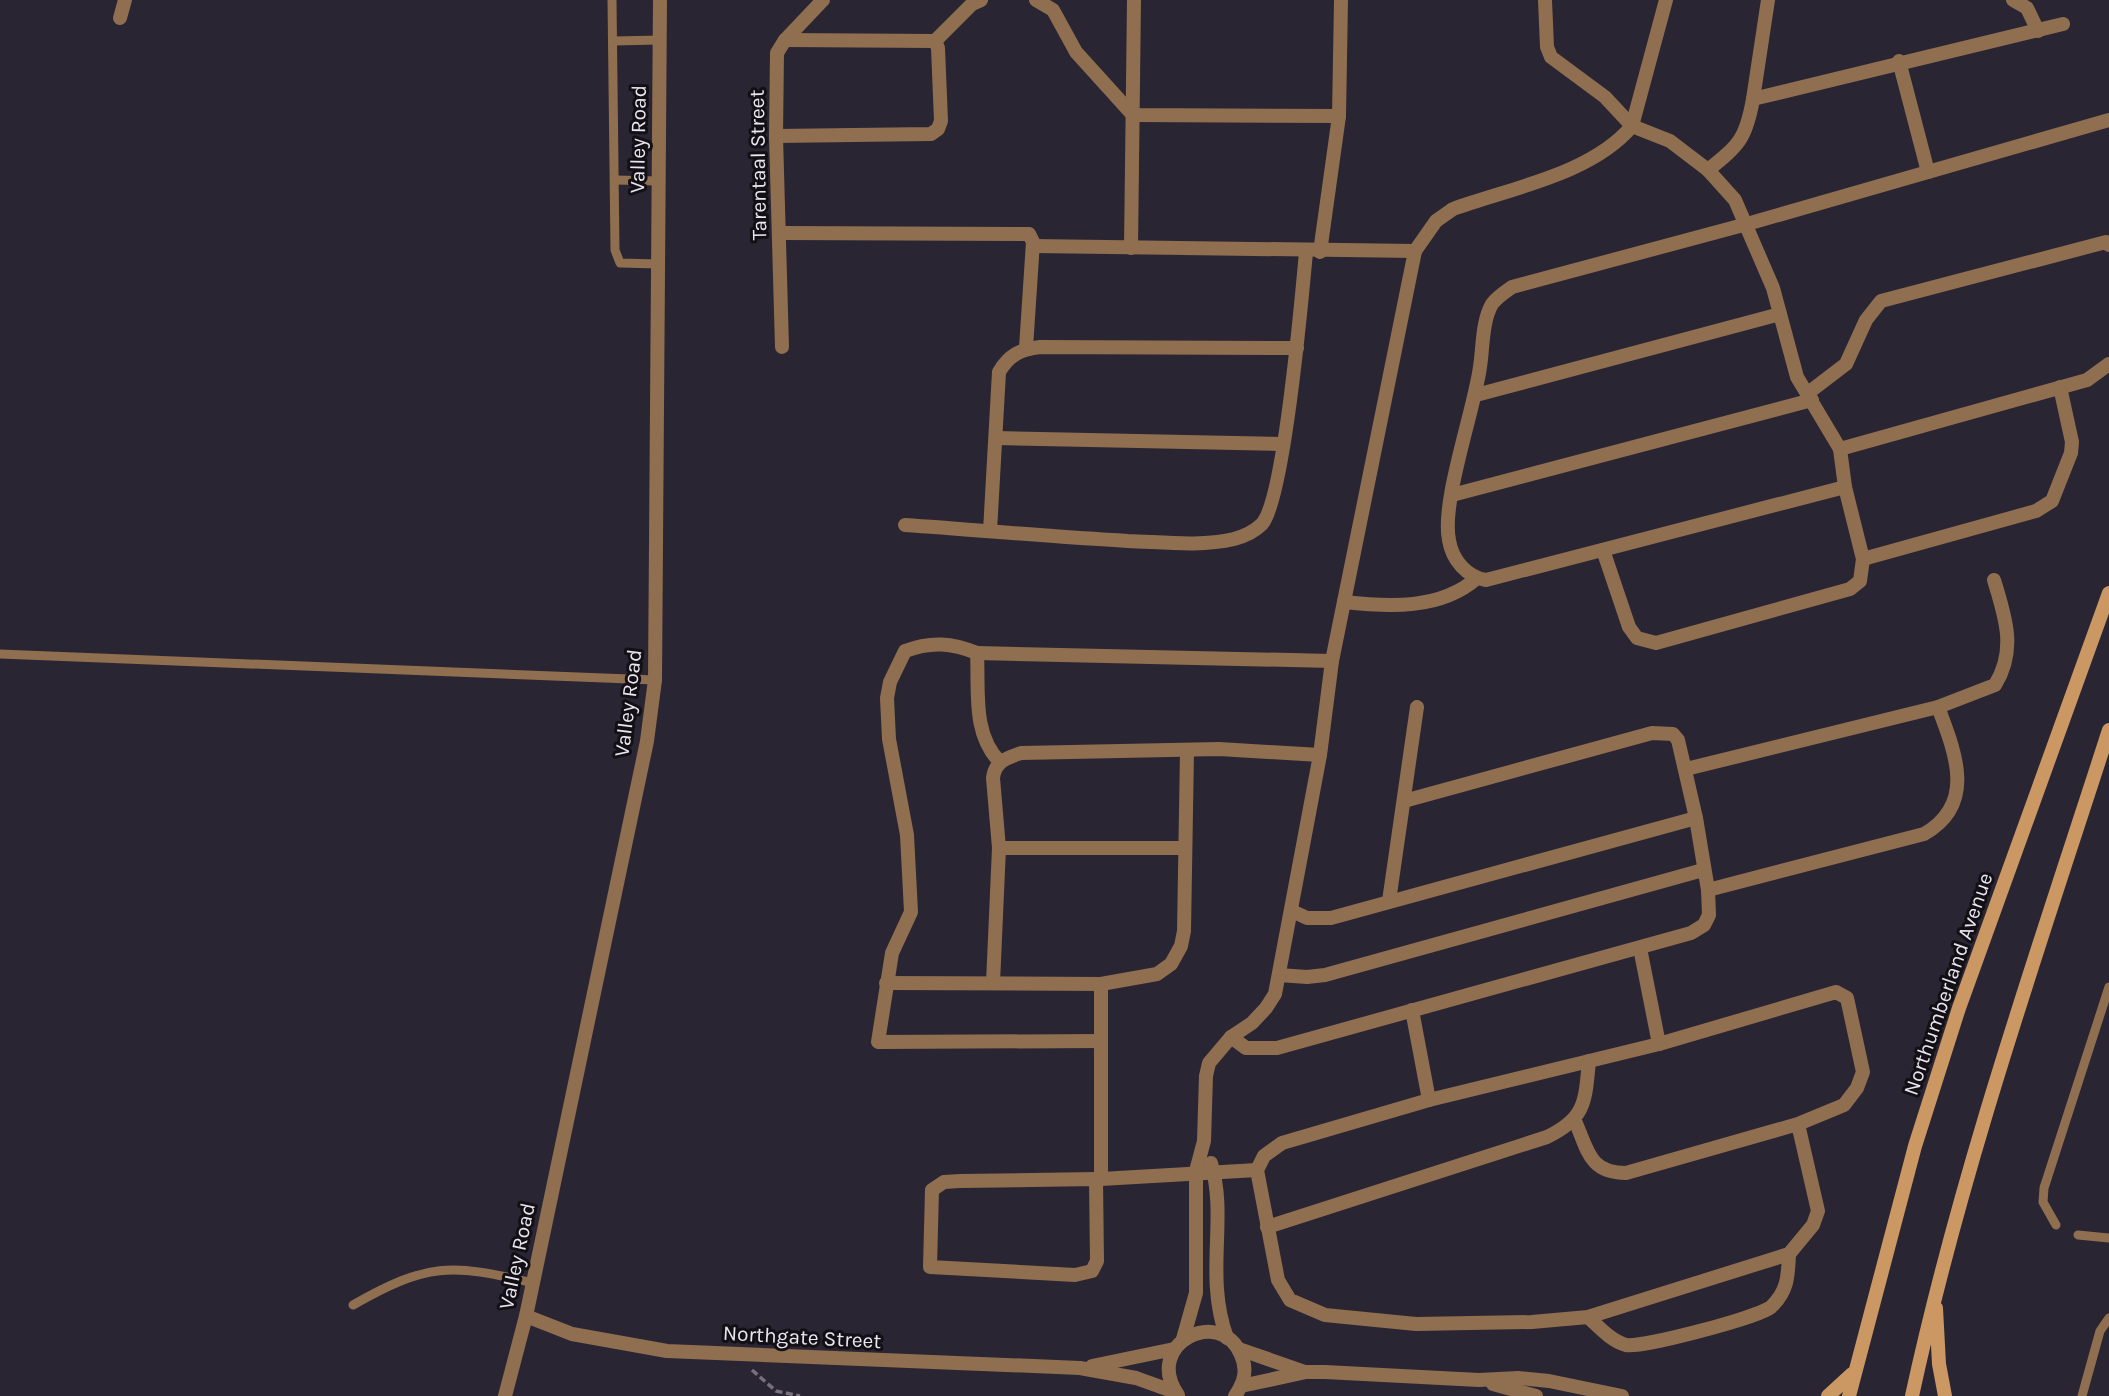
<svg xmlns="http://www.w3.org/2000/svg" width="2109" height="1396" font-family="Karla,sans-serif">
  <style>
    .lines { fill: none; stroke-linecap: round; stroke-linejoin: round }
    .path { stroke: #75707c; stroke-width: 3.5; stroke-dasharray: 7 3.5; stroke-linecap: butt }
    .service { stroke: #8f6f4f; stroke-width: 9 }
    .minor { stroke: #8f6f4f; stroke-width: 14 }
    .secondary { stroke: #cb9763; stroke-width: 14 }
    .labels { text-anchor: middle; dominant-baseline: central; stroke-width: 6; stroke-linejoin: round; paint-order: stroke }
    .street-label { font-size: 21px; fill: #eae6f0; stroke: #120f15 }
  </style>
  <rect width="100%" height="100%" fill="#2a2533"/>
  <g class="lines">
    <!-- path -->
    <path class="path" d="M752,1370L776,1391L800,1396"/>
    <!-- service -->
    <g class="service">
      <path d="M612,0L615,250L620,263L658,264"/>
      <path d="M613,41L660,40"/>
      <path d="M615,180L659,181"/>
      <path d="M0,654L655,680"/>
      <path d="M2056,1225L2043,1202L2044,1188L2109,987"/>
      <path d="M2078,1235L2109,1238"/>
      <path d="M353,1305C427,1263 450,1263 533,1283"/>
      <path d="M2082,1396L2100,1331L2109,1318"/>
    </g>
    <!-- minor -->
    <g class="minor">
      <path d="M1036,0L1053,10L1076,52L1133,115L1339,116"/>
      <path d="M1545,0L1547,47L1551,57L1605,97L1632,126L1670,141L1708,170L1735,200L1773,288L1797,377L1840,449L1845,487L1863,559L1860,581L1850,589L1656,643L1637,638L1629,627L1603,550"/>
      <path d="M2013,0L2027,8L2038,31"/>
      <path d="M120,18L125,0"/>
      <path d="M935,41L972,4L981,0"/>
      <path d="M1899,61L1928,172"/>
      <path d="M1753,99L1768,0"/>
      <path d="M776,136L931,134L938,129L941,121L938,48L935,41L785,40"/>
      <path d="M1708,170C1739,145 1746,139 1753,99L2063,24"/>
      <path d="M781,233L1029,234L1033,242L1026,348"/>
      <path d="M1033,246L1415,251"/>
      <path d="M1131,248L1134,0"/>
      <path d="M1320,252L1339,116L1341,0"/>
      <path d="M782,347L776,136L777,53L785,40L823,0"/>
      <path d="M1808,393L1846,364L1866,320L1881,301L2106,242L2109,245"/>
      <path d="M1476,395L1780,314"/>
      <path d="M996,438L1282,444"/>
      <path d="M1840,449L2087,380L2109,364"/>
      <path d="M1845,487L1486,580C1467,577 1452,560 1449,540C1441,502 1474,411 1480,367C1483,348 1482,321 1492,304C1497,297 1505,292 1512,287L1747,224L2109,120"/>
      <path d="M1452,495L1812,400"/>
      <path d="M905,525C979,530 1053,537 1128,541C1162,542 1200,547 1234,539C1245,536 1254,532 1262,524C1284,499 1302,296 1306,252"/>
      <path d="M990,531L999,372C1009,355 1021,349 1040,347L1297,348"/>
      <path d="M1863,559L2036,511L2052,501L2071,453L2072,442L2060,387"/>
      <path d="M1344,602C1388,607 1441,610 1477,578"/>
      <path d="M977,653L1332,661"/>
      <path d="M1000,762C972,734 979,691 977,653C952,643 931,641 905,651L890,682L887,698L889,739L907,835L911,912L892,953L878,1042L1101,1041"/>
      <path d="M1686,769L1938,707L1995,685C2017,650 2005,616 1994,580"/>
      <path d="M999,848H1184"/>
      <path d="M1708,890L1924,834C1977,804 1955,752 1938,707"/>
      <path d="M1389,901L1417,707"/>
      <path d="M1292,911L1307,918H1331L1696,818"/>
      <path d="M1640,948L1659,1044"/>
      <path d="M1279,975L1307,977L1325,975L1703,870"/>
      <path d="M886,983L1101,984L1157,974L1171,964L1181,946L1184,931L1187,751"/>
      <path d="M993,983L999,848L993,778C995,761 1007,758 1021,753L1219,749L1320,755"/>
      <path d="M1412,1010L1429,1100"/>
      <path d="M1231,1037L1246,1048H1277L1691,933L1704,925L1709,915L1708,890L1696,818L1678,740L1673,734L1652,733L1404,801"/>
      <path d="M1575,1121C1588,1150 1589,1173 1626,1173L1798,1124L1844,1105L1857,1088L1863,1072L1847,998L1836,992L1659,1044L1429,1100L1282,1143L1264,1156L1257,1170L1278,1280L1290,1300L1325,1315L1416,1324L1532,1322L1588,1317L1789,1254L1813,1225L1818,1211L1798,1124"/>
      <path d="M1211,1163C1228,1219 1204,1275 1227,1338"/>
      <path d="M1096,1179L1097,1261L1092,1271L1075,1275L930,1267L932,1190L944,1182L960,1181L1096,1179H1101L1257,1170"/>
      <path d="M1101,1179V984"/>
      <path d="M1267,1227L1547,1137C1586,1118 1585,1102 1589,1061"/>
      <path d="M526,1316L572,1334L667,1351L1080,1368L1136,1378L1175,1392"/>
      <path d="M1588,1317C1599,1327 1611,1341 1626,1345C1643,1348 1759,1317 1771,1307C1788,1291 1788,1276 1789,1254"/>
      <path d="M1183,1339L1196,1293V1171L1204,1141L1206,1076L1209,1063L1231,1037L1252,1023L1266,1008L1275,994L1320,755L1332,661L1415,251L1436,221L1453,209C1511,188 1592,174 1632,126L1666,0"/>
      <path d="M1239,1349L1305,1372"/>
      <path d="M1092,1366L1174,1349"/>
      <path d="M1493,1384L1536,1396"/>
      <path d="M1241,1386L1306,1372H1325L1479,1380L1518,1378L1549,1381L1622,1396"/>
      <path d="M1178,1395C1142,1344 1221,1305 1241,1355C1248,1370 1244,1383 1235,1396"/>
      <path d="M505,1396L526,1316L647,741L655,680L660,0"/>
    </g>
    <!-- secondary -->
    <g class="secondary">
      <path d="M1936,1308L1939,1364L1945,1396"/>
      <path d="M1828,1396L1852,1374"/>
      <path d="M1849,1396L1915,1146L1959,1008L2109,593"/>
      <path d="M1912,1396C1961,1170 2038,950 2109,730"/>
    </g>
  </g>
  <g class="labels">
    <!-- street labels -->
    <g class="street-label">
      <text transform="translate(638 139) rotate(-89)">Valley Road</text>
      <text transform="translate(758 165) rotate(-91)">Tarentaal Street</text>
      <text transform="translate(628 703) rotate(-83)">Valley Road</text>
      <text transform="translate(1948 984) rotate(-71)">Northumberland Avenue</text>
      <text transform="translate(517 1256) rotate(-78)">Valley Road</text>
      <text transform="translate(802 1337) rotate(3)">Northgate Street</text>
    </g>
  </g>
</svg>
